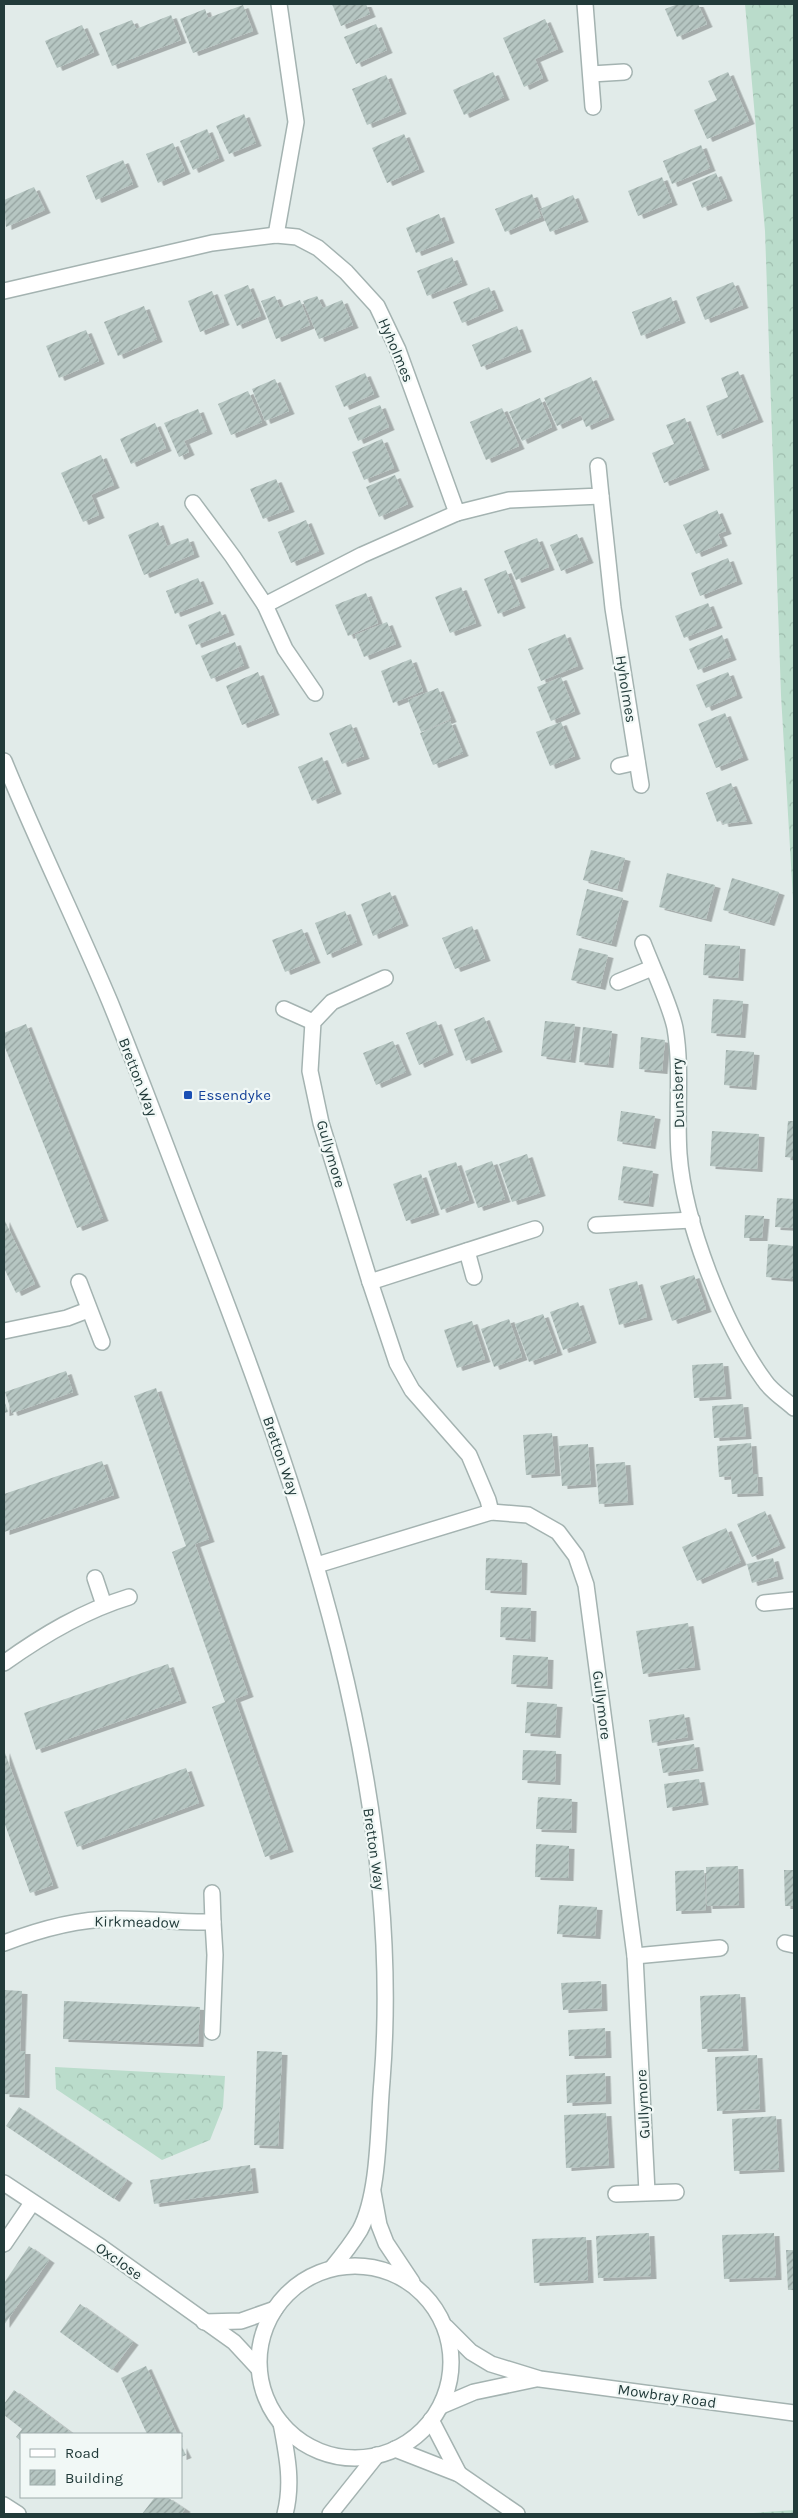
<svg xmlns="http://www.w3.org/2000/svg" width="798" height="2518" font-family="Karla,sans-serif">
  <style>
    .grass { fill: url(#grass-dots) }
    .forest { fill: url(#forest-crowns) }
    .building { fill: url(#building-hatch); filter: url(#shadow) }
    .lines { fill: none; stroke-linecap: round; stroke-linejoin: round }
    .minor-casing { stroke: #a4b3b1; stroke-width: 18 }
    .minor { stroke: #fff; stroke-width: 15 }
    .transit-dot { fill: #1a4fb4; stroke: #f1f8f6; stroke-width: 2 }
    .labels { text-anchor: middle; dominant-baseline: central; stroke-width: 4.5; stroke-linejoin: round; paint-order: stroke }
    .street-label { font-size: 15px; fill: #223b3a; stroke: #f1f8f6 }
    .transit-label { font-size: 15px; fill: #164399; stroke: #f1f8f6; text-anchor: start }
  </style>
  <defs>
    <pattern id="grass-dots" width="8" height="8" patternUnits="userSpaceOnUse" patternTransform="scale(1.25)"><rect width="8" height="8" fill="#badccb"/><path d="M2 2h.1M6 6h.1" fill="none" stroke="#a0beaf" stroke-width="1.8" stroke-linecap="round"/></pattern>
    <pattern id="forest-crowns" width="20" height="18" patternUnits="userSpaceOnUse" patternTransform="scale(1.25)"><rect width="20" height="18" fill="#badccb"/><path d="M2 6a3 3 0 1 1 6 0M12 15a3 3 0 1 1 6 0" fill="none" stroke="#a0beaf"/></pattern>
    <pattern id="building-hatch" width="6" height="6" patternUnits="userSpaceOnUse" patternTransform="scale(1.25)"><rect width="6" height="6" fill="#b6c6c2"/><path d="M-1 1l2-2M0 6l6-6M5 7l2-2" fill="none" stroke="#94a29f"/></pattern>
    <filter id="shadow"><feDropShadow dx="5.5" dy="3" stdDeviation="0" flood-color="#0004"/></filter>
  </defs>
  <rect width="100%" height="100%" fill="#e1ebe9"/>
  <!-- grass -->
  <path class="grass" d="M794,2510V2514H739Z"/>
  <!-- forest -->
  <g class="forest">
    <path d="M745,4H794V916L781,695L765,231Z"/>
    <path d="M55,2067L225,2076L223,2107L210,2140L162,2160L56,2089Z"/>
  </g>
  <!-- building -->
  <g class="building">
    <path d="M332,4H366L370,14L341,26Z"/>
    <path d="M678,4H698L707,24L677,37L665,9Z"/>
    <path d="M243,5L253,31L193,53L180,19L205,9L208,18Z"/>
    <path d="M171,15L181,40L112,66L99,33L132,20L136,29Z"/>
    <path d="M545,19L558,49L535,59L543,78L524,87L503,38Z"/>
    <path d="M376,24L387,50L356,64L344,37Z"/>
    <path d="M82,25L94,52L57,68L45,41Z"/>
    <path d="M493,72L504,97L464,115L453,90Z"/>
    <path d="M728,72L749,121L707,139L694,110L717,100L708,81Z"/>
    <path d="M386,75L401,111L367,125L352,89Z"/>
    <path d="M244,114L256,143L229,154L216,126Z"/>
    <path d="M207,129L219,158L193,170L180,141Z"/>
    <path d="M404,134L419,169L387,183L372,148Z"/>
    <path d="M173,143L185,171L158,183L146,154Z"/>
    <path d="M701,145L710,168L672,184L663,161Z"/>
    <path d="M123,160L133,184L96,200L86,176Z"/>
    <path d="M716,173L727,198L702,208L692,183Z"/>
    <path d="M662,177L672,202L638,216L628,191Z"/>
    <path d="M34,187L45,210L6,227L4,200Z"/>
    <path d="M532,194L541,217L505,232L495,209Z"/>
    <path d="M573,195L583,219L550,232L540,209Z"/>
    <path d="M439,214L449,240L416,253L406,228Z"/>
    <path d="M452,257L462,282L427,296L417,271Z"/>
    <path d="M733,282L743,305L705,320L696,297Z"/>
    <path d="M248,285L261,316L237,326L224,295Z"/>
    <path d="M489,287L498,308L462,323L453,302Z"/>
    <path d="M212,291L224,322L200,332L188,301Z"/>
    <path d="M275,296L280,308L300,300L310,325L276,339L261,301Z"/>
    <path d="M317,296L323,308L342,300L353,325L319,339L303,301Z"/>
    <path d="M671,297L680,320L641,336L632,312Z"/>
    <path d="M144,306L157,339L118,356L104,322Z"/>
    <path d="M517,326L526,349L481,367L472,345Z"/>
    <path d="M86,330L99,361L59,378L46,346Z"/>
    <path d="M738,371L758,419L717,436L706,406L728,397L721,378Z"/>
    <path d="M365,373L374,394L344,407L335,386Z"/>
    <path d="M591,377L609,417L586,427L581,415L557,426L544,398Z"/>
    <path d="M275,379L289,411L265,421L252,389Z"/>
    <path d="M248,391L262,422L231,435L218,404Z"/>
    <path d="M540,398L552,427L522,441L509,412Z"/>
    <path d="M380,405L389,427L358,441L348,418Z"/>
    <path d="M502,408L519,446L486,460L470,422Z"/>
    <path d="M198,409L207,431L184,441L189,452L179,457L164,423Z"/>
    <path d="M685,418L704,467L664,483L652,453L674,444L666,425Z"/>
    <path d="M155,423L166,448L131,464L120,439Z"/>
    <path d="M382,439L394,468L364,480L352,452Z"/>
    <path d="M101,455L114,485L91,495L99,515L83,522L61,473Z"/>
    <path d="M395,475L408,504L379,517L366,487Z"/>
    <path d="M276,479L289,509L263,519L250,489Z"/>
    <path d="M717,510L726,531L718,534L722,543L696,554L683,525Z"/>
    <path d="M306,520L319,551L291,563L278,532Z"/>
    <path d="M158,522L167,546L188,538L194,554L144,575L128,535Z"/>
    <path d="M577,534L588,560L561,571L550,545Z"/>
    <path d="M537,538L549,567L516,580L504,551Z"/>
    <path d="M728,558L737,581L700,596L691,573Z"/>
    <path d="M506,570L520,605L498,614L484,579Z"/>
    <path d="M198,578L208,601L175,614L166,591Z"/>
    <path d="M461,587L476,623L450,633L435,597Z"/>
    <path d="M366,593L378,623L348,636L335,605Z"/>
    <path d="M708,603L717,625L684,638L675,616Z"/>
    <path d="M220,611L229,632L196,645L188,625Z"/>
    <path d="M387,622L396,644L364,657L355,635Z"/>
    <path d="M565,634L578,666L541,681L528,649Z"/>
    <path d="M722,635L731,657L698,670L689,649Z"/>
    <path d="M235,642L244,665L211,679L201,656Z"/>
    <path d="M411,659L423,691L393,703L381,671Z"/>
    <path d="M258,672L274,712L242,725L226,686Z"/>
    <path d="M728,672L737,695L706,708L696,685Z"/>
    <path d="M561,677L575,711L551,721L537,687Z"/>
    <path d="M438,688L451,719L421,732L408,700Z"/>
    <path d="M725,713L743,757L716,768L698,724Z"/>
    <path d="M450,721L463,753L433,765L420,733Z"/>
    <path d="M561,722L575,756L550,766L536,732Z"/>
    <path d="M351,724L364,756L342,764L329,733Z"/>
    <path d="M322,757L336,791L312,801L298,767Z"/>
    <path d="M731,783L747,821L723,824L722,820L717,822L706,793Z"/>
    <path d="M591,850L625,858L617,889L583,880Z"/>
    <path d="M667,873L715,885L706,919L659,907Z"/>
    <path d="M732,878L779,892L769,923L723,910Z"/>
    <path d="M587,889L623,898L611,944L576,935Z"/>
    <path d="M390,892L403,923L373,936L361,904Z"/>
    <path d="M345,911L357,942L327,955L315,923Z"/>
    <path d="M472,926L485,958L455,969L442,938Z"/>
    <path d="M302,929L315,960L285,972L272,940Z"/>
    <path d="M705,944L740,946L738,978L703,975Z"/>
    <path d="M579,948L608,955L600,987L571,980Z"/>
    <path d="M713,999L743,1001L740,1035L711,1033Z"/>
    <path d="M484,1017L497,1049L466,1061L454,1029Z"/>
    <path d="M436,1021L448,1052L419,1065L406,1033Z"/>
    <path d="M545,1021L575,1024L570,1060L541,1056Z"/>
    <path d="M26,1024L103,1218L77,1228L4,1045V1033Z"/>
    <path d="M583,1027L612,1031L608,1065L579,1062Z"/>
    <path d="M641,1037L665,1040L662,1071L639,1069Z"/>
    <path d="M393,1041L406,1072L376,1085L363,1053Z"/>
    <path d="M726,1050L754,1052L751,1087L724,1085Z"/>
    <path d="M621,1111L655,1116L650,1146L617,1141Z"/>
    <path d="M788,1121H794V1158L785,1157Z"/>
    <path d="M712,1131L759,1134L757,1169L710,1166Z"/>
    <path d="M527,1154L540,1193L512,1202L499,1164Z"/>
    <path d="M492,1161L505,1199L478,1208L465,1171Z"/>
    <path d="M456,1162L469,1200L441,1210L428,1171Z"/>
    <path d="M623,1166L653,1171L648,1204L618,1200Z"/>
    <path d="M421,1174L434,1212L406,1221L393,1184Z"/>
    <path d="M777,1198L794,1199V1228L775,1227Z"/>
    <path d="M745,1215L764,1216L762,1238H744Z"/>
    <path d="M4,1219L35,1284L16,1293L4,1268Z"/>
    <path d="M768,1244L794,1246V1279L766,1277Z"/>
    <path d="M694,1275L706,1309L672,1321L660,1286Z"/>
    <path d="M637,1281L647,1317L619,1325L609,1289Z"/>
    <path d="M578,1302L591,1340L563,1350L550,1312Z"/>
    <path d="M543,1314L557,1352L529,1362L515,1324Z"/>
    <path d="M509,1319L522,1357L494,1367L481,1329Z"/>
    <path d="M472,1321L485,1359L457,1368L444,1330Z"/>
    <path d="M723,1363L726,1396L694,1398L692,1365Z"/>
    <path d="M66,1371L73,1392L12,1413L5,1392Z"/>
    <path d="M156,1388L209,1539L195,1544L248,1694L235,1699L288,1849L265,1857L212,1707L225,1702L172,1552L186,1546L134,1396Z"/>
    <path d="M4,1400L8,1412L4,1413Z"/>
    <path d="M743,1404L746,1436L714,1438L712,1406Z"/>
    <path d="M552,1433L555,1473L526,1475L523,1435Z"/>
    <path d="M751,1443L753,1474H757L758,1493L732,1494L731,1476L719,1477L717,1446Z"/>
    <path d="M588,1444L591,1484L562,1486L559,1446Z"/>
    <path d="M102,1461L114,1495L4,1532V1494Z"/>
    <path d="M625,1462L628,1502L599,1504L596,1464Z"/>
    <path d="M765,1511L780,1545L752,1557L737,1524Z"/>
    <path d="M726,1528L741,1562L697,1581L682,1547Z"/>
    <path d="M486,1558L522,1560L521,1592L485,1590Z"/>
    <path d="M773,1558L778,1576L752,1583L747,1564Z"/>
    <path d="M501,1607L531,1608L530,1639L500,1637Z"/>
    <path d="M688,1623L695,1667L643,1674L636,1631Z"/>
    <path d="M513,1655L548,1657L547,1686L511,1684Z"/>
    <path d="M168,1664L181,1700L36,1750L24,1713Z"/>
    <path d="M527,1702L557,1704L555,1735L525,1733Z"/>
    <path d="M684,1714L688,1737L652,1743L649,1720Z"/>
    <path d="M694,1744L698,1768L663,1773L659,1749Z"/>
    <path d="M4,1750L53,1885L30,1893L4,1822Z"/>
    <path d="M523,1750L556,1751L555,1782L522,1780Z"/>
    <path d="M186,1768L199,1803L77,1847L64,1812Z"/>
    <path d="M699,1779L703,1802L667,1808L664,1784Z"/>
    <path d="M538,1797L572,1799L571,1830L536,1829Z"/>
    <path d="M536,1844L569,1846L568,1878L535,1877Z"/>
    <path d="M738,1866L739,1905L707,1906L706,1867Z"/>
    <path d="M704,1870L706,1910L676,1911L675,1871Z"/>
    <path d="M784,1870H794V1906H785Z"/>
    <path d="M559,1905L597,1907L595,1936L557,1934Z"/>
    <path d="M601,1981L602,2008L563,2010L561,1983Z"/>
    <path d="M4,1990L22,1991L20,2051H25L24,2095L4,2094Z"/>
    <path d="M740,1994L743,2048L702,2049L700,1996Z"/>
    <path d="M64,2001L200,2007L198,2044L63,2039Z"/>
    <path d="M605,2028L606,2055L569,2056L568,2030Z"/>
    <path d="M257,2051L282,2052L278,2146L254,2145Z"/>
    <path d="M757,2055L760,2109L717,2111L715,2057Z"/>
    <path d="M605,2073L606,2101L567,2103L566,2075Z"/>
    <path d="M19,2107L127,2180L114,2199L6,2126Z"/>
    <path d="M606,2113L609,2165L566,2168L564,2115Z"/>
    <path d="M776,2116L779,2169L734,2171L732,2119Z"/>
    <path d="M250,2165L253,2190L154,2204L150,2180Z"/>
    <path d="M649,2233L651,2276L598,2278L596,2236Z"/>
    <path d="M774,2233L776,2277L724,2279L722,2235Z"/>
    <path d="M586,2237L588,2280L534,2283L532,2239Z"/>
    <path d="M29,2246L49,2260L4,2325V2283Z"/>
    <path d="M786,2250H794V2290H788Z"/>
    <path d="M80,2304L133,2342L112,2370L60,2332Z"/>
    <path d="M146,2366L177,2434H147L121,2378Z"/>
    <path d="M14,2390L73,2434H21V2441L16,2437L22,2429L4,2415V2404Z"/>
    <path d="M181,2445L186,2455L181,2457Z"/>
    <path d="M155,2497H167L185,2509L181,2514H142Z"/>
  </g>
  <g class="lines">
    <defs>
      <g id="minor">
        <path d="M585,4L593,107"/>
        <path d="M591,74L624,72"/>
        <path d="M276,235L296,122L279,4"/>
        <path d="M4,291L212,243L276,235L297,237L318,248L346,272L377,306L398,350L457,513L509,500L601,496L598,466"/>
        <path d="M601,496L613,608L641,785"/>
        <path d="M193,503L233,557L265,605"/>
        <path d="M315,693L285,649L265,605L362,555L457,513"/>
        <path d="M4,761C37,842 76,921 110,1002C141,1078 169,1155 199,1232C303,1499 405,1790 382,2081C378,2124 380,2192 360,2230C352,2243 342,2256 332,2268"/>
        <path d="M619,766L637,762"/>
        <path d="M643,943C652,967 670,1004 675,1028C682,1069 676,1112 679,1154C684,1222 724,1325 764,1380C771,1391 784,1399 794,1408"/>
        <path d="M385,978L332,1002L313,1022L310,1071L321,1123L370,1282L397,1363L412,1390L469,1455L488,1500L491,1512"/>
        <path d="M618,982L652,968"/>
        <path d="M284,1009L313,1022"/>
        <path d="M596,1225L692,1220"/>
        <path d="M467,1251L474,1277"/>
        <path d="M79,1282L102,1342"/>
        <path d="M370,1282L535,1229"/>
        <path d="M4,1331L67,1318L88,1310"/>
        <path d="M317,1565L491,1512L528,1515L558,1532L576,1556L586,1585L635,1956L647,2192"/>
        <path d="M95,1578L104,1605"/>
        <path d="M764,1603L794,1600"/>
        <path d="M4,1663C43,1635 83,1611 129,1597"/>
        <path d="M4,1943C38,1930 76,1919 113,1919C147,1918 180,1923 213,1922L212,1893"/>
        <path d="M785,1943L794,1945"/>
        <path d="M635,1956L720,1948"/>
        <path d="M212,2032L215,1955L213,1922"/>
        <path d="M4,2183L101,2247L234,2342L259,2369"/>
        <path d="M373,2192L379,2225L386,2243L412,2282"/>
        <path d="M616,2194L676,2192"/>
        <path d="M4,2244L32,2203"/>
        <circle cx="355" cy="2362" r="96"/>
        <path d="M204,2322L241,2321L275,2309"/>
        <path d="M446,2327L471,2352L491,2364L540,2379L794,2413"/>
        <path d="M441,2406L474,2392L536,2379"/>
        <path d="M431,2420L459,2474"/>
        <path d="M281,2423C287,2455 293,2483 285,2514"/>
        <path d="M395,2449L459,2474L517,2514"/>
        <path d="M4,2505L18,2514"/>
        <path d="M330,2514L377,2455"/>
      </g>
    </defs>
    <!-- minor casing -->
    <use href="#minor" class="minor-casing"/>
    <!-- minor -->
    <use href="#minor" class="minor"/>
  </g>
  <!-- markers -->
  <rect class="transit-dot" x="183" y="1090" width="10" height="10" rx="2.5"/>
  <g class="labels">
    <!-- street labels -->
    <g class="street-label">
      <text transform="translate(396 350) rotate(67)">Hyholmes</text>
      <text transform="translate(626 689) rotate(81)">Hyholmes</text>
      <text transform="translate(138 1077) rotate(69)">Bretton Way</text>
      <text transform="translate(678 1093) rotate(-92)">Dunsberry</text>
      <text transform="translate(331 1154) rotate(74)">Gullymore</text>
      <text transform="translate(281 1456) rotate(71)">Bretton Way</text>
      <text transform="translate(602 1705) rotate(83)">Gullymore</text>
      <text transform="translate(374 1849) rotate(82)">Bretton Way</text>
      <text transform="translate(137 1922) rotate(1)">Kirkmeadow</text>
      <text transform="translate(643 2104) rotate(-93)">Gullymore</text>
      <text transform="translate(119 2261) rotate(35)">Oxclose</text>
      <text transform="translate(667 2396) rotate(8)">Mowbray Road</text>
    </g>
    <!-- transit labels -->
    <g class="transit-label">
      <text x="198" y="1095">Essendyke</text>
    </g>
  </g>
  <!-- border -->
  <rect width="798" height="2518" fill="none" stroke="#223b3a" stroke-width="10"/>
  <!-- legend -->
  <rect x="20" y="2433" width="162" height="65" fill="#f1f8f6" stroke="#9eacab"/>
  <rect x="30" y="2449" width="25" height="8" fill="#ffffff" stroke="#9eacab"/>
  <text x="65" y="2458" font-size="15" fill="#223b3a">Road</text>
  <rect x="30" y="2470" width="25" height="15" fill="url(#building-hatch)" stroke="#9eacab"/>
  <text x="65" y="2483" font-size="15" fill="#223b3a">Building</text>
</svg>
